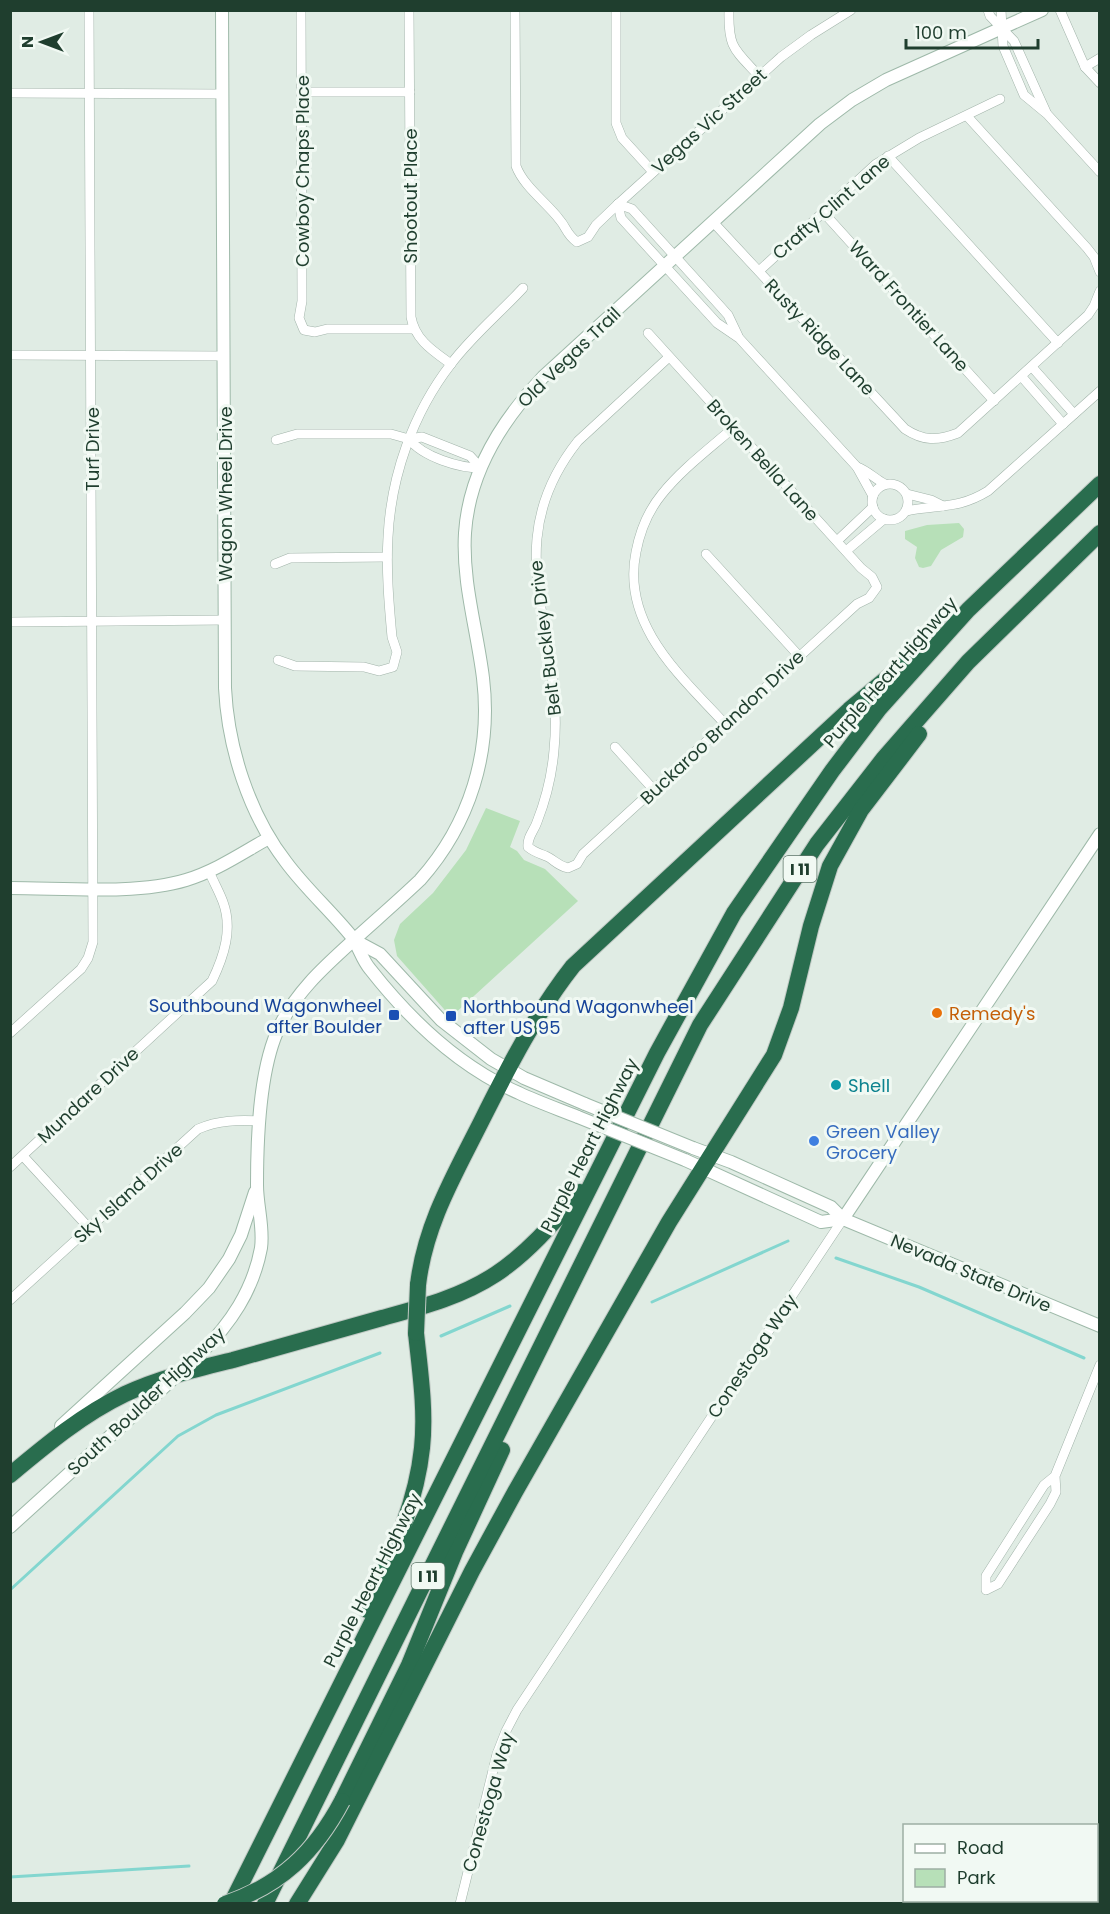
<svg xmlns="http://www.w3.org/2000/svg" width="1110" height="1914" font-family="Poppins,sans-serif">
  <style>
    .green { fill: #b7e0b8 }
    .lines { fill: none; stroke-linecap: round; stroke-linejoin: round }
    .stream { stroke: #83d6cf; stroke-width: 3 }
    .street-casing { stroke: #a2b4aa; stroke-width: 10 }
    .secondary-casing { stroke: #9eb9a9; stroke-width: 14 }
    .highway-casing { stroke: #c0c9c4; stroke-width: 18 }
    .street { stroke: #fff; stroke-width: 9 }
    .secondary { stroke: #fff; stroke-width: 12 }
    .highway { stroke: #296d4e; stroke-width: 16 }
    .secondary-bridge-casing { stroke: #9eb9a9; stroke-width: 14; stroke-linecap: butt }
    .highway-bridge-casing { stroke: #c0c9c4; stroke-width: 18; stroke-linecap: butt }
    .secondary-bridge { stroke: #fff; stroke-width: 12 }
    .highway-bridge { stroke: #296d4e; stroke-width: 16 }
    .food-dot { fill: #e8710a; stroke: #f1f9f3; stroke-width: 2 }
    .transit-dot { fill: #1a4fb4; stroke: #f1f9f3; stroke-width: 2 }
    .culture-dot { fill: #0f9aa8; stroke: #f1f9f3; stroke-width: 2 }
    .shop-dot { fill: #3f7fe0; stroke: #f1f9f3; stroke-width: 2 }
    .labels { text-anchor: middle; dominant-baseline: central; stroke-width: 6; stroke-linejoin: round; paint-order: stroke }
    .shield { fill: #f1f9f3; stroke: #5e7669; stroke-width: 1.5 }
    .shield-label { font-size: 16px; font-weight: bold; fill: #1f3e2e }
    .street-label { font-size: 18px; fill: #1f3e2e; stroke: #f1f9f3 }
    .transit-label { font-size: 18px; fill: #164399; stroke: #f1f9f3; text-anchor: end }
    .food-label { font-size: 18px; fill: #c56008; stroke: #f1f9f3; text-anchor: start }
    .culture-label { font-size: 18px; fill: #0d838f; stroke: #f1f9f3; text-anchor: start }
    .shop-label { font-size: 18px; fill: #366cbe; stroke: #f1f9f3; text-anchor: start }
  </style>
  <rect width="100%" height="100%" fill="#e0ece4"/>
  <!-- green -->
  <g class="green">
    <path d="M959,523L964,529L963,537L941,550L931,566L923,568L919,567L915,558L917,547L905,539V531L927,525Z"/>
    <path d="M486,808L520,821L510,847L517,851L524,860L545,869L578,901L451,1017L397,956L394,940L400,924L433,893L466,850Z"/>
  </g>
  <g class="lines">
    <!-- stream -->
    <g class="stream">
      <path d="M836,1258L919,1287L1084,1358"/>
      <path d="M652,1302L788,1241"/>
      <path d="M441,1336L510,1306"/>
      <path d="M10,1590L178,1436L216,1415L380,1353"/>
      <path d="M10,1877L189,1866"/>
    </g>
    <defs>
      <g id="street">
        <path d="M301,10L302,301L299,318L304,330L315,332L327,329H413"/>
        <path d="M409,10L411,317C415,340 433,351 451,364"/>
        <path d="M515,10L516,166C524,187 546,202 559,219C567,228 566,234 577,242L588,237L596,225L618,204L781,57L811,35L851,10"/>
        <path d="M616,10V123L622,138L653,172"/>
        <path d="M729,10C728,48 734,49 759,76"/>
        <path d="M988,10L990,16L1014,41L1046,112"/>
        <path d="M1001,10L1003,46L1024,95L1047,114L1100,172"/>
        <path d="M1060,10L1085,67L1100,83"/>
        <path d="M1085,67L1100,58"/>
        <path d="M301,92H410"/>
        <path d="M10,93L223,94"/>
        <path d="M967,116L1087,248L1094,257L1100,272"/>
        <path d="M888,156L1058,343"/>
        <path d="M618,204L621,218L717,323L739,338L857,467L873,496"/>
        <path d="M618,204L632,209L720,306L728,315L738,336"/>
        <path d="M823,212L994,401"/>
        <path d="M713,222L905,429C923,441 937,441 958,433L1088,315L1094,306L1100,291"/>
        <path d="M759,271L876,164L919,138L1000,99"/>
        <path d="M648,333L861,568L872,577L877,587L869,598L857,604L583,854L577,864L568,868C556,865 555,860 546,856C538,853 534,852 528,847C527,837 534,831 537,822C546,799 552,775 554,750C566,633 493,548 578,441L669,357"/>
        <path d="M10,355L224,356"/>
        <path d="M1032,367L1074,414"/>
        <path d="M1022,377L1063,424"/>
        <path d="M409,439C423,457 459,468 481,468"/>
        <path d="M276,440L297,434H391L409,439L422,437L470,456L481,468"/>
        <path d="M857,467C868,471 875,479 885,484"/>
        <circle cx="890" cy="502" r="18"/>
        <path d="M907,494L931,500L943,506"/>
        <path d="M906,511C938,504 957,510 988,491L1100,391"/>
        <path d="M837,541L873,507"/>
        <path d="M846,551L884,519"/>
        <path d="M706,554L799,656"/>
        <path d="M275,564L290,558L387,557"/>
        <path d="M10,622L225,620"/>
        <path d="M278,660L295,666L364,667L379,671L393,667L397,652L392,637C389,604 386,570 388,537C391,476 413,413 451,364C472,336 499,314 523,288"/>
        <path d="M725,724C681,676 621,625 636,552C640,531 648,511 662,494C682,469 709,449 733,428"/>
        <path d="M615,747L654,790"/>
        <path d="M10,1033L81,969L88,958L93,942L89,10"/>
        <path d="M23,1156L89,1228"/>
        <path d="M10,1167L212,981C224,956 233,929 223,902C219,891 213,881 209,871"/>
        <path d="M10,1300L198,1129C219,1120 238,1120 260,1121"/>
        <path d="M1055,1476L1056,1492L1050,1504L998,1584L986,1590V1576L1044,1485L1055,1476L1100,1365"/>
        <path d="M460,1904L497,1754L506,1731L517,1710L843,1219"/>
      </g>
      <g id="secondary">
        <path d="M222,10L225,688C228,748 249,814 286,862C306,889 331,911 352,937C359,947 362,960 370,969C410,1020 459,1067 519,1093C538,1102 558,1109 578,1117"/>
        <path d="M10,888C63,888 137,895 186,880C216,871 242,853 269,838"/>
        <path d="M354,940L380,954L441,1020L491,1059L524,1078L585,1104"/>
        <path d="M693,1148L731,1162L831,1207L843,1219L1100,1326"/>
        <path d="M685,1160L821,1222L843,1219"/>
        <path d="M843,1219L1100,834"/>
        <path d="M201,1353C230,1324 253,1291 261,1248C264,1227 257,1206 257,1185C257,1139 259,1074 277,1032C294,993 325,966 356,938C377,919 399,900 420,880C470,824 492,752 483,678C477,629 462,582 465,533C469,472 502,420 543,377L820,124L852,100L886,80L1042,10"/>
        <path d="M61,1426L185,1313L209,1288L229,1259L241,1235L255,1192"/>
        <path d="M10,1527L139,1410"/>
      </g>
      <g id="highway">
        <path d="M418,1285C425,1224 455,1174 482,1120C509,1066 536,1013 573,966L849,710L922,649"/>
        <path d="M10,1475C46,1445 83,1414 125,1394C159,1378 197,1369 233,1360C283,1346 333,1332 382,1318C422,1307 461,1297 496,1274C529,1252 555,1221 580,1192"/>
        <path d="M367,1610C391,1557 416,1506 422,1448C426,1410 420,1371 416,1333"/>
        <path d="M342,1801L409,1665L455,1552L502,1450"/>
        <path d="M231,1904L657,1053L734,913L832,771L879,709L968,610L1100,484"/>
        <path d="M265,1904L700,1025L817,844L884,758L968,662L1100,533"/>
        <path d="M297,1904L337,1840L472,1571L515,1492L669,1222L774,1055L791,1008L811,926L830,866L861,810L919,734"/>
      </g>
    </defs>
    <!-- street casing -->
    <use href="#street" class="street-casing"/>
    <!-- secondary casing -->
    <use href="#secondary" class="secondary-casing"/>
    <!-- highway casing -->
    <use href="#highway" class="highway-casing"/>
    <!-- street -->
    <use href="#street" class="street"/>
    <!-- secondary -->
    <use href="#secondary" class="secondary"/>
    <!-- highway -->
    <use href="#highway" class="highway"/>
    <defs>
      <g id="secondary-bridge">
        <path d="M585,1104L693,1148"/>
        <path d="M578,1117L685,1160"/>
        <path d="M139,1410L201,1353"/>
      </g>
      <g id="highway-bridge">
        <path d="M416,1333L418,1285"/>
        <path d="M225,1904C281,1885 315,1852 342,1801"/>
      </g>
    </defs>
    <!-- secondary-bridge casing -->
    <use href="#secondary-bridge" class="secondary-bridge-casing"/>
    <!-- highway-bridge casing -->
    <use href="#highway-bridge" class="highway-bridge-casing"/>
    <!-- secondary-bridge -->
    <use href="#secondary-bridge" class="secondary-bridge"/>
    <!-- highway-bridge -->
    <use href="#highway-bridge" class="highway-bridge"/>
  </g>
  <!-- markers -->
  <circle class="food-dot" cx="937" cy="1013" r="6"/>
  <g class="transit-dot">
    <rect x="388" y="1009" width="12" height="12" rx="3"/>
    <rect x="445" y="1010" width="12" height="12" rx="3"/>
  </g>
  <circle class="culture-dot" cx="836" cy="1085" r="6"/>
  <circle class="shop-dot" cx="814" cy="1141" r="6"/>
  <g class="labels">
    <!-- shield labels -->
    <g class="shield">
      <rect x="783.5" y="856" width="33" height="26" rx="4.5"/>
      <rect x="411.5" y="1563" width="33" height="26" rx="4.5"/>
    </g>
    <g class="shield-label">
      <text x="800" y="869">I 11</text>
      <text x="428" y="1576">I 11</text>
    </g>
    <!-- street labels -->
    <g class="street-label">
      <text transform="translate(709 121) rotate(-42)">Vegas Vic Street</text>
      <text transform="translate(302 171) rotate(-90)">Cowboy Chaps Place</text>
      <text transform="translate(410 196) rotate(-90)">Shootout Place</text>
      <text transform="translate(831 207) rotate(-41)">Crafty Clint Lane</text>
      <text transform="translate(909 306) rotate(48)">Ward Frontier Lane</text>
      <text transform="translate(820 337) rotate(47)">Rusty Ridge Lane</text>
      <text transform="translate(569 357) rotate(-44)">Old Vegas Trail</text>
      <text transform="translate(92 449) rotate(-90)">Turf Drive</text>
      <text transform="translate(763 460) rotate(48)">Broken Bella Lane</text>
      <text transform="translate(225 494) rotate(-90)">Wagon Wheel Drive</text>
      <text transform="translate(545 638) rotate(-97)">Belt Buckley Drive</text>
      <text transform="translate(890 672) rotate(-49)">Purple Heart Highway</text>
      <text transform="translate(722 727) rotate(-43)">Buckaroo Brandon Drive</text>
      <text transform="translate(88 1095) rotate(-43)">Mundare Drive</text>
      <text transform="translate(589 1145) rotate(-63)">Purple Heart Highway</text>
      <text transform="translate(128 1193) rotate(-42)">Sky Island Drive</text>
      <text transform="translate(971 1273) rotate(23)">Nevada State Drive</text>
      <text transform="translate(752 1356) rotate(-56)">Conestoga Way</text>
      <text transform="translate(146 1401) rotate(-43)">South Boulder Highway</text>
      <text transform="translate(372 1580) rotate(-63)">Purple Heart Highway</text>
      <text transform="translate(488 1802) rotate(-74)">Conestoga Way</text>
    </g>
    <!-- transit labels -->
    <g class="transit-label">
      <text x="382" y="1005">Southbound Wagonwheel<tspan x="382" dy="21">after Boulder</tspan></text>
      <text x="463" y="1006" text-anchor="start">Northbound Wagonwheel<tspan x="463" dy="21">after US 95</tspan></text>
    </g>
    <!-- food labels -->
    <g class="food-label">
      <text x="949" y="1013">Remedy's</text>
    </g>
    <!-- culture labels -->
    <g class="culture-label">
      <text x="848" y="1085">Shell</text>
    </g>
    <!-- shop labels -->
    <g class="shop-label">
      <text x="826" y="1131">Green Valley<tspan x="826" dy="21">Grocery</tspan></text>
    </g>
  </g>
  <!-- border -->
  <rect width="1110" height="1914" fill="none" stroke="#1f3e2e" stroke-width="24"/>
  <!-- legend -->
  <rect x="903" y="1824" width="195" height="78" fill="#f1f9f3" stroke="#9daea4" stroke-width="1.5"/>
  <rect x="915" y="1844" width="30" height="9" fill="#ffffff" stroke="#9daea4" stroke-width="1.5"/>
  <text x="957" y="1854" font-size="18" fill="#1f3e2e">Road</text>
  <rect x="915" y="1869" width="30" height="18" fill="#b7e0b8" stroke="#9daea4" stroke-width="1.5"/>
  <text x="957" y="1884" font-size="18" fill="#1f3e2e">Park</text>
  <!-- north arrow -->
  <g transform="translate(42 42) rotate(270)" stroke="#f1f9f3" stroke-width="4.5" paint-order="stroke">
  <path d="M0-4.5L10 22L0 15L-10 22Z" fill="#1f3e2e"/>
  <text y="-9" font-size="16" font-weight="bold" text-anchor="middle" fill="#1f3e2e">N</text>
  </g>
  <!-- scale -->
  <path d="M906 39v9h132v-9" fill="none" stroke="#1f3e2e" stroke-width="3"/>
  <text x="915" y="39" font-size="18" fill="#1f3e2e" stroke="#f1f9f3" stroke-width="4.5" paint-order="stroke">100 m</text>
</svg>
